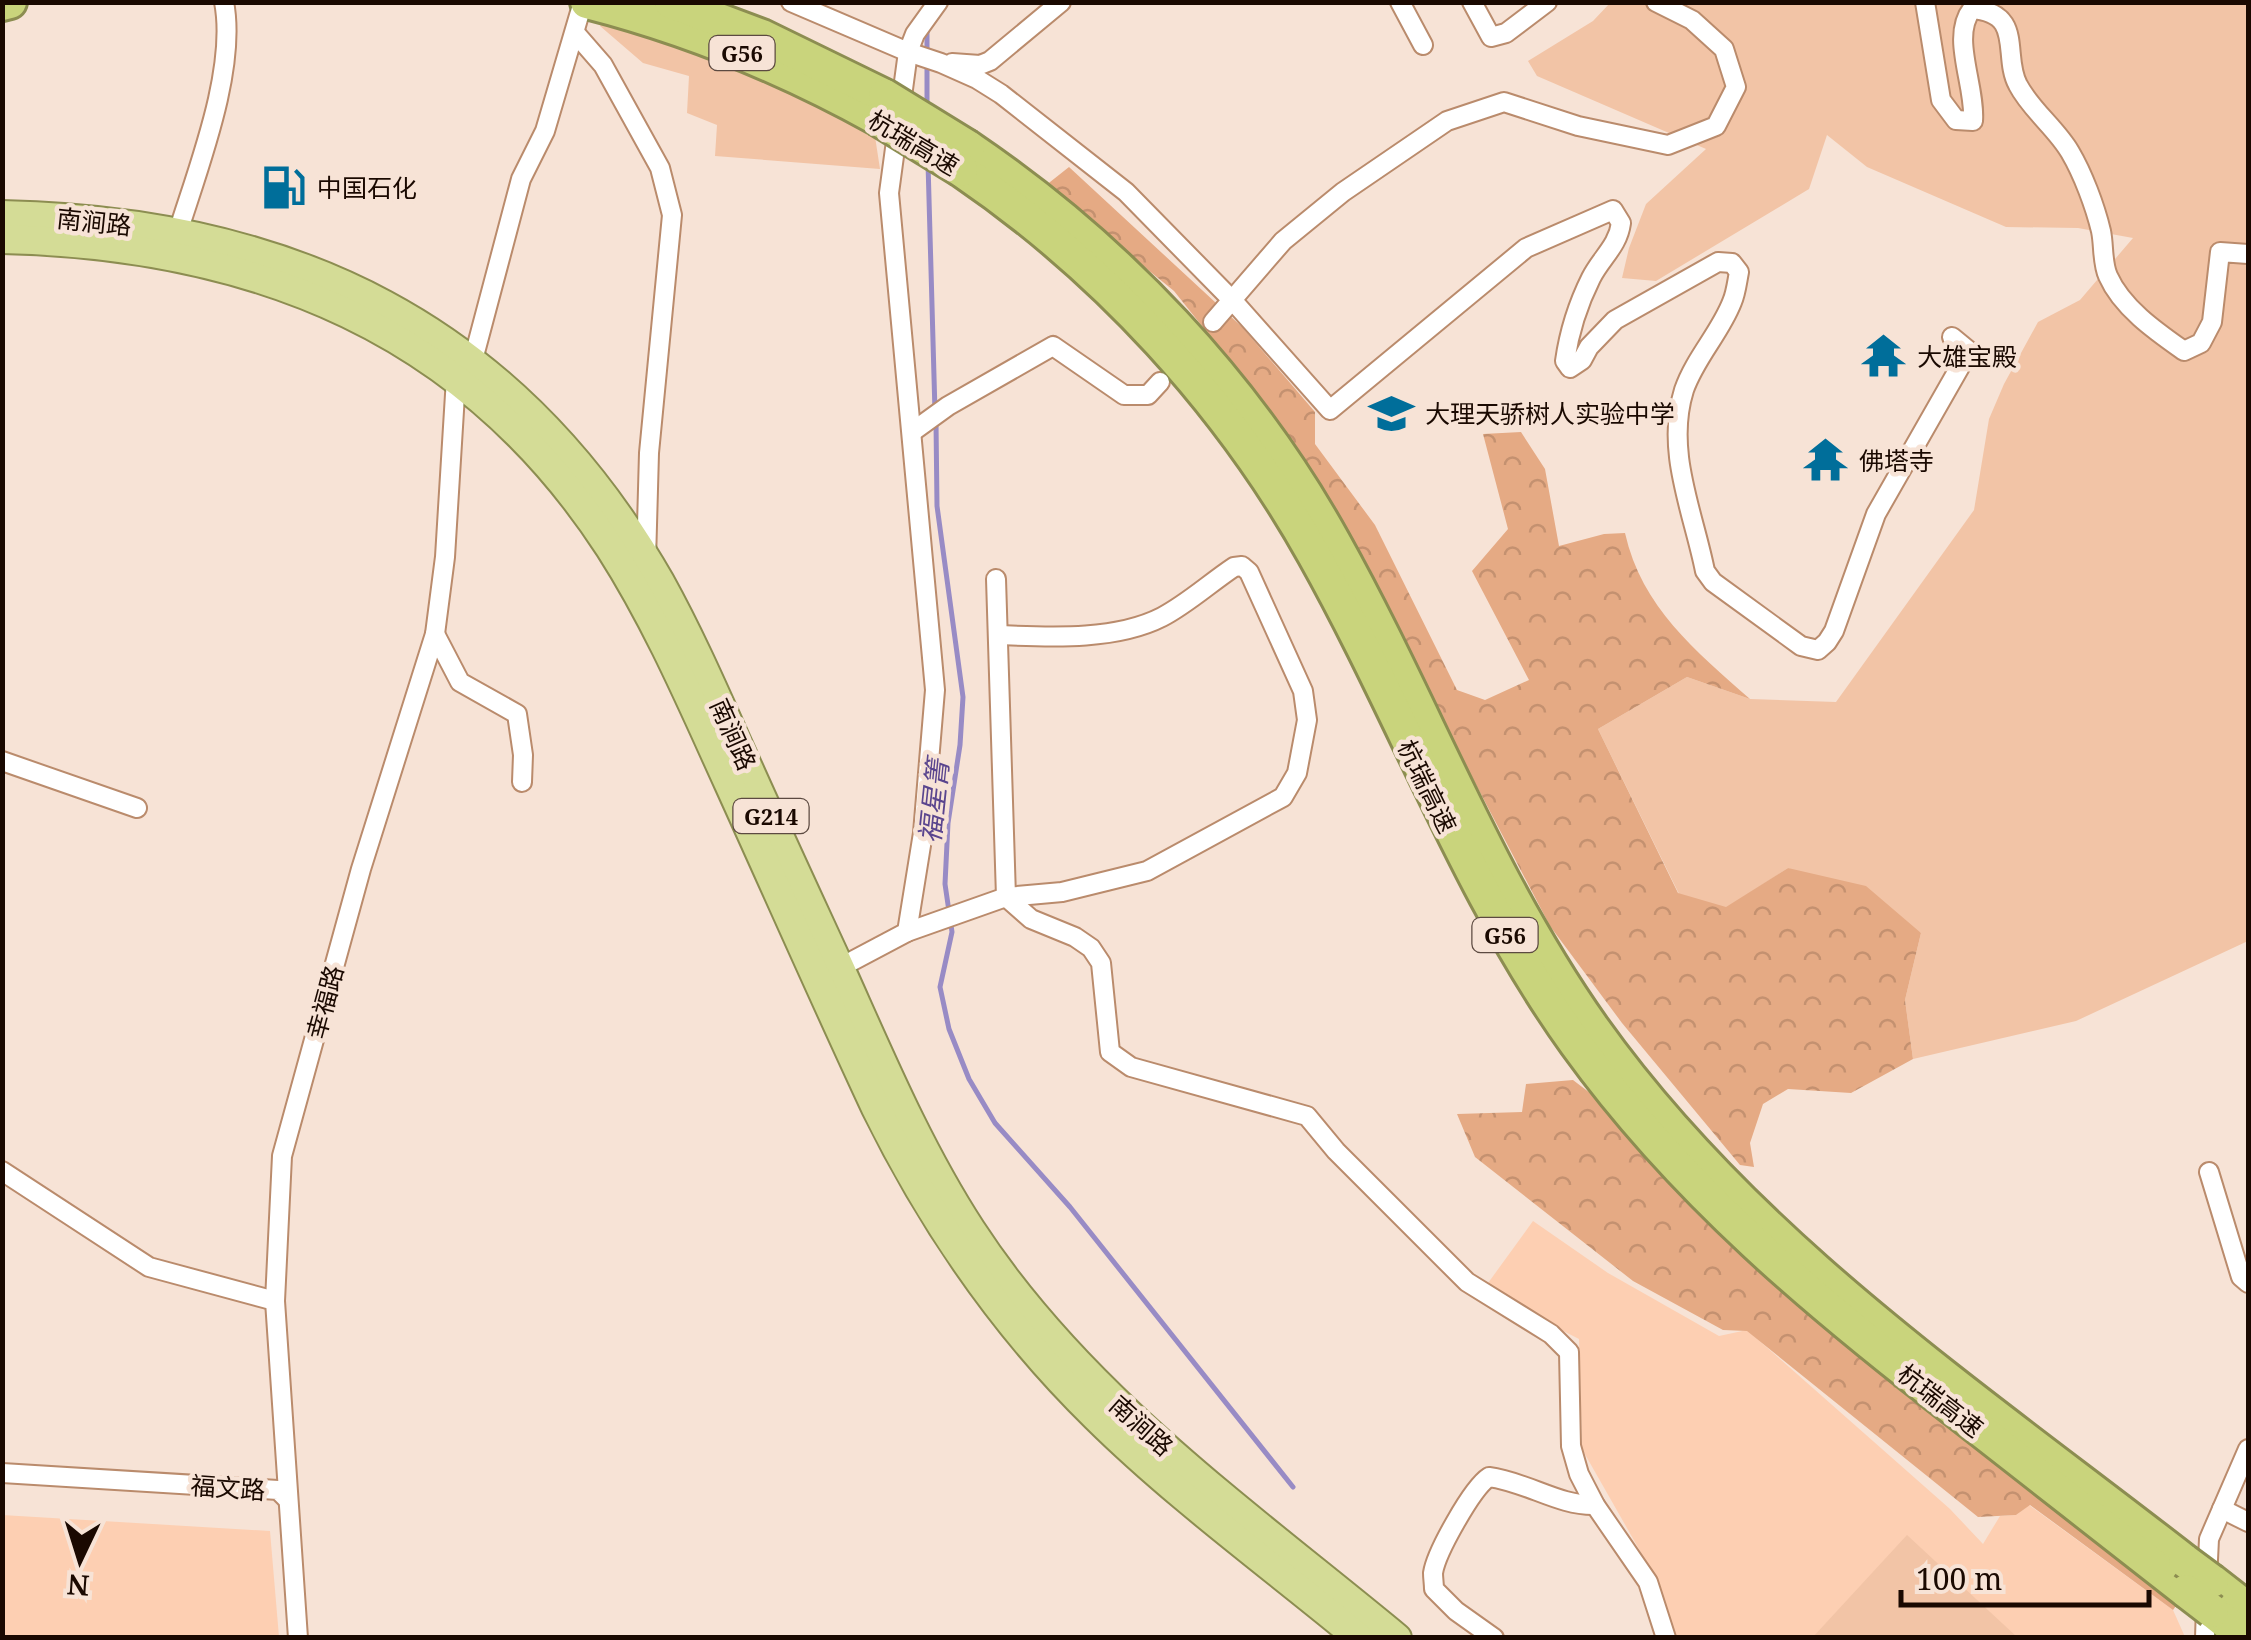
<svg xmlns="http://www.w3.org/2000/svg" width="2251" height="1640" font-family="'Noto Serif','Noto Sans SC',serif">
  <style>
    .built { fill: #fdcfb2 }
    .green { fill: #f2c4a6 }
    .forest { fill: url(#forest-crowns) }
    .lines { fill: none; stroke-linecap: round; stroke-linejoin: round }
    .stream { stroke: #988bc5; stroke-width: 5 }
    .minor-casing { stroke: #ba8b6c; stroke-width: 22 }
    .trunk-casing { stroke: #8c8d51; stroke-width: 32 }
    .motorway-casing { stroke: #8c8d51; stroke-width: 38 }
    .minor { stroke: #fff; stroke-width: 18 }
    .trunk { stroke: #d4dc96; stroke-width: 28 }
    .motorway { stroke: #c9d47c; stroke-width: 32 }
    .motorway-bridge-casing { stroke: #8c8d51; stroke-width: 38; stroke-linecap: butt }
    .motorway-bridge { stroke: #c9d47c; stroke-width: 32 }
    .labels { text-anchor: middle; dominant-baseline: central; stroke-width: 9; stroke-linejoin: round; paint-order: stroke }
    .shield { fill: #f7e3d6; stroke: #5c4a41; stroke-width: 2.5 }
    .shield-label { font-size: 22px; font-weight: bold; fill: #1a0901 }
    .street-label { font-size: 25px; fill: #1a0901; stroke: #f7e3d6 }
    .poi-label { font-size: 25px; fill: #1a0901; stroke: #f7e3d6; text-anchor: start }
    .water-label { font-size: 28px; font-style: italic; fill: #5a458e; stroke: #f7e3d6 }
  </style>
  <defs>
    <pattern id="forest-crowns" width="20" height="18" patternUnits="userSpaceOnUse" patternTransform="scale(2.5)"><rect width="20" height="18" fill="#e5aa84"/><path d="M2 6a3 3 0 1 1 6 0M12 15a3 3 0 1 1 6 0" fill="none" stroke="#c49170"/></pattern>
  </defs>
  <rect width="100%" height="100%" fill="#f7e3d6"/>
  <!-- built -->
  <g class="built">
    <path d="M1533,1221L1608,1273L1719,1336L1747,1330L1950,1509L1983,1544L2000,1516L2016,1515L2029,1505L2173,1610L2185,1637H1675L1652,1572L1582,1449L1579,1339L1483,1290Z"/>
    <path d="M2,1515L270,1531L279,1637H3Z"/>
  </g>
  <!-- green -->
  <g class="green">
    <path d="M1610,3H2248V941L2076,1021L1913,1059L1905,1000L1921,933L1788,868L1726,908L1679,894L1598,729L1687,677L1750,699L1836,702L1974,510L1989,419L2004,384L2038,322L2080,300L2133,238L2078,228L2006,227L1867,167L1827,135L1809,189L1656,281L1622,278L1629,248L1646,204L1706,149L1537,76L1528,61L1593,21Z"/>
    <path d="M606,19L696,49L874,130L880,169L715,156L717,125L687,113L689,76L643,63L600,26Z"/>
    <path d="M1907,1535L2017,1637H1813Z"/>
  </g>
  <!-- forest -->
  <g class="forest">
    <path d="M1069,167L1242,327L1315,412V444L1375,525L1457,690L1485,700L1529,680L1472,571L1508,529L1483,434L1521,432L1545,469L1559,546L1604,534L1625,533C1642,608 1695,650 1750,699L1687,677L1598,729L1678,893L1726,907L1788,868L1866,886L1921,933L1905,1000L1913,1059L1851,1093L1788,1089L1763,1104L1750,1143L1754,1167L1740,1165L1622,1023L1550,926L1471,775L1364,558L1277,420L1174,291L1045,186Z"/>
    <path d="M1573,1080L1628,1122L2181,1599L2173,1610L2030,1505L2016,1515L1978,1517L1747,1331L1723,1330L1633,1281L1475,1157L1457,1114L1522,1112L1526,1084Z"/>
  </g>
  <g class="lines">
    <!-- stream -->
    <g class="stream">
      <path d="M927,28V52"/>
      <path d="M927,63V107"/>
      <path d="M928,163L935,412"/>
      <path d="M936,422L937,506L963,697L960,745L948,823L945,884L952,932L940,987L949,1029L969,1079L995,1123L1070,1207L1293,1487"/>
    </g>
    <defs>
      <g id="minor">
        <path d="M791,2L908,52L941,63L977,79L1001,94L1126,192L1234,302L1330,410L1526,248L1613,210L1621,223C1618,246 1601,258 1591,278C1578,304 1569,333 1565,361L1570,368L1582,360L1589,347L1615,320L1718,262L1732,263L1739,272C1737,282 1736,293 1732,302C1720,333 1695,358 1684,390C1665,451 1693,511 1705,571L1713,582L1801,646L1818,650L1827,642L1834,631L1876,514L1969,351L1952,337"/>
        <path d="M1400,2L1423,45"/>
        <path d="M1472,2L1491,37L1506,33L1547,2"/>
        <path d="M1925,2L1941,100L1956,120L1973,121C1976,86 1950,37 1972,9C2025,13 2002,56 2018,85C2031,110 2056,128 2070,152C2083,174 2095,206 2101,231C2104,245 2102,263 2108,276C2122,308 2157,332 2184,351L2201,343L2212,322L2220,252L2248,254"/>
        <path d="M576,34L603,65L660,168L672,215L649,453L646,561"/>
        <path d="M952,63L980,65L990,61L1061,2"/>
        <path d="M178,232C198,168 237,69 224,2"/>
        <path d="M1213,322L1283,241L1343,192L1447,121L1504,102L1578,126L1668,145L1716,126L1736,87L1724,49L1692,20L1656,2"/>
        <path d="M473,360L521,179L545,131L583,2"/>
        <path d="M912,432L948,406L1053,346L1124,395H1148L1160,382"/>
        <path d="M435,634L460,682L517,714L523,755L522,782"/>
        <path d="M998,635C1049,637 1115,641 1162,617C1187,604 1210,583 1234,567L1242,566L1249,572L1303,691L1307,720L1297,773L1283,797L1147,871L1062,892L1006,897"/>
        <path d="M2,761L137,808"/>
        <path d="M1006,897L1031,919L1075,937L1091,948L1101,963L1110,1052L1131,1067L1307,1116L1336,1151L1467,1282L1551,1334L1569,1352L1571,1446L1579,1474L1595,1505L1648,1582L1666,1638"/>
        <path d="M907,932L1006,897L996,579"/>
        <path d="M839,968L907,932L923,833L935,690L889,193L908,52L915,34L938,2"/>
        <path d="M2,1171L149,1267L275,1301"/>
        <path d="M2209,1172L2241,1277L2248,1283"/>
        <path d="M2,1473L278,1490L286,1498"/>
        <path d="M2222,1509L2248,1522"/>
        <path d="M2207,1580L2209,1539L2248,1449"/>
        <path d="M298,1638L275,1301L282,1156L361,869L435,634L445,557L456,378"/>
        <path d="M1494,1638L1456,1611L1434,1589C1434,1584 1433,1578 1433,1573C1436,1553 1472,1488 1489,1477C1527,1482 1559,1506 1595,1505"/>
        <path d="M2205,1638L2206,1606"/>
      </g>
      <g id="trunk">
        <path d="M2,215C292,221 513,326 660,582C691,638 716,696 742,754C775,828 809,901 843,975C882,1062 919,1150 971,1230C1079,1396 1246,1513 1397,1638"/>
        <path d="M2,239C256,245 468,329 610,548C658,623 692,703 729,784C778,892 826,1001 876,1108C933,1224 1004,1327 1096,1417C1177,1497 1271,1565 1359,1638"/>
      </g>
      <g id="motorway">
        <path d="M587,2C689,28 786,68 878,119"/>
        <path d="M671,2L762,36L885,96"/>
        <path d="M2,4L10,2"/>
        <path d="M968,147C1117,248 1247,385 1334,542C1424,703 1486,877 1593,1028C1749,1247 1976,1398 2185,1561"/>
        <path d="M961,170C1105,268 1229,403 1314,555C1405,717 1467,892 1576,1044C1682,1191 1817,1304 1960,1414C2035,1473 2111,1532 2186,1591"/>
        <path d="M2212,1581L2248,1609"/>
        <path d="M2212,1611L2246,1638"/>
      </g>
    </defs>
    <!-- minor casing -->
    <use href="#minor" class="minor-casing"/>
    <!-- trunk casing -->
    <use href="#trunk" class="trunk-casing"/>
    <!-- motorway casing -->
    <use href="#motorway" class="motorway-casing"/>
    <!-- minor -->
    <use href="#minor" class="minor"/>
    <!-- trunk -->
    <use href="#trunk" class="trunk"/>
    <!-- motorway -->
    <use href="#motorway" class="motorway"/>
    <defs>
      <g id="motorway-bridge">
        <path d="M885,96L968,147"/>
        <path d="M878,119L961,170"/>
        <path d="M2185,1561L2212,1581"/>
        <path d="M2186,1591L2212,1611"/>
      </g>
    </defs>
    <!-- motorway-bridge casing -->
    <use href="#motorway-bridge" class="motorway-bridge-casing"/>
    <!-- motorway-bridge -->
    <use href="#motorway-bridge" class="motorway-bridge"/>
  </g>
  <!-- icons -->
  <defs>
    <symbol id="fuel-bare" viewBox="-9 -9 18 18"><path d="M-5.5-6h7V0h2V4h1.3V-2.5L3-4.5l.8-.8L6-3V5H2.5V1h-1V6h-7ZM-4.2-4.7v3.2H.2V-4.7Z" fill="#006e9a" stroke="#f7e3d6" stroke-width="2.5" paint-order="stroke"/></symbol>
    <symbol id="temple-bare" viewBox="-9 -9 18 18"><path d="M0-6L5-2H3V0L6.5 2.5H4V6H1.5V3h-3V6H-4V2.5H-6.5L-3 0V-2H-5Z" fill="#006e9a" stroke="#f7e3d6" stroke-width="2.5" paint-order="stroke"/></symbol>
    <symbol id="school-bare" viewBox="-9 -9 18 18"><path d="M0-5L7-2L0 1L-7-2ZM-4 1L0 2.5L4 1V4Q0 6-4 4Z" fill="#006e9a" stroke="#f7e3d6" stroke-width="2.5" paint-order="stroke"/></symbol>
  </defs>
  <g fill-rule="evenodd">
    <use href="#fuel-bare" x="252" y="156" width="63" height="63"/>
    <use href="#temple-bare" x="1852" y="324" width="63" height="63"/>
    <use href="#school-bare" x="1360" y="382" width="63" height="63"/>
    <use href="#temple-bare" x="1794" y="428" width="63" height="63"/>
  </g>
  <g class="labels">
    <!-- shield labels -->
    <g class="shield">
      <rect x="709.5" y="36" width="65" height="34" rx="8"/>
      <rect x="733.5" y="799" width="75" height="34" rx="8"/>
      <rect x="1472.5" y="918" width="65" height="34" rx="8"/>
    </g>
    <g class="shield-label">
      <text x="742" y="53">G56</text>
      <text x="771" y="816">G214</text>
      <text x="1505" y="935">G56</text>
    </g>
    <!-- street labels -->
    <g class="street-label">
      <text transform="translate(914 142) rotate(31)">杭瑞高速</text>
      <text transform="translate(94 221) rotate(6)">南涧路</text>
      <text transform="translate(734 734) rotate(66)">南涧路</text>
      <text transform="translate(1428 786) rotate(64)">杭瑞高速</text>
      <text transform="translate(324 1002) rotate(-75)">幸福路</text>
      <text transform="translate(1941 1400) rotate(38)">杭瑞高速</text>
      <text transform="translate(1142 1425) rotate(42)">南涧路</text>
      <text transform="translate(228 1487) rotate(4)">福文路</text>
    </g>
    <!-- poi labels -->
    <g class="poi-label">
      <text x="317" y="187">中国石化</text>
      <text x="1917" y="356">大雄宝殿</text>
      <text x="1425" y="413">大理天骄树人实验中学</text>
      <text x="1859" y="460">佛塔寺</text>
    </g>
    <!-- water labels -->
    <g class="water-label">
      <text transform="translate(933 801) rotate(-84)">福星箐</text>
    </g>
  </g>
  <!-- border -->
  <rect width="2251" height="1640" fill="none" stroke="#1a0901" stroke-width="10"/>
  <!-- north arrow -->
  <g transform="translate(80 1560) rotate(184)" stroke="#f7e3d6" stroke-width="8" paint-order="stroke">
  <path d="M0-8L18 38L0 25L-18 38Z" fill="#1a0901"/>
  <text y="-15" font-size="28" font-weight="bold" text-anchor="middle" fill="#1a0901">N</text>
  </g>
  <!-- scale -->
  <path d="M1901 1590v15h248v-15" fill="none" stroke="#1a0901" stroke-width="5"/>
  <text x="1916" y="1590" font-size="30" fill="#1a0901" stroke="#f7e3d6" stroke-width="8" paint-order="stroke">100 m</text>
</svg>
